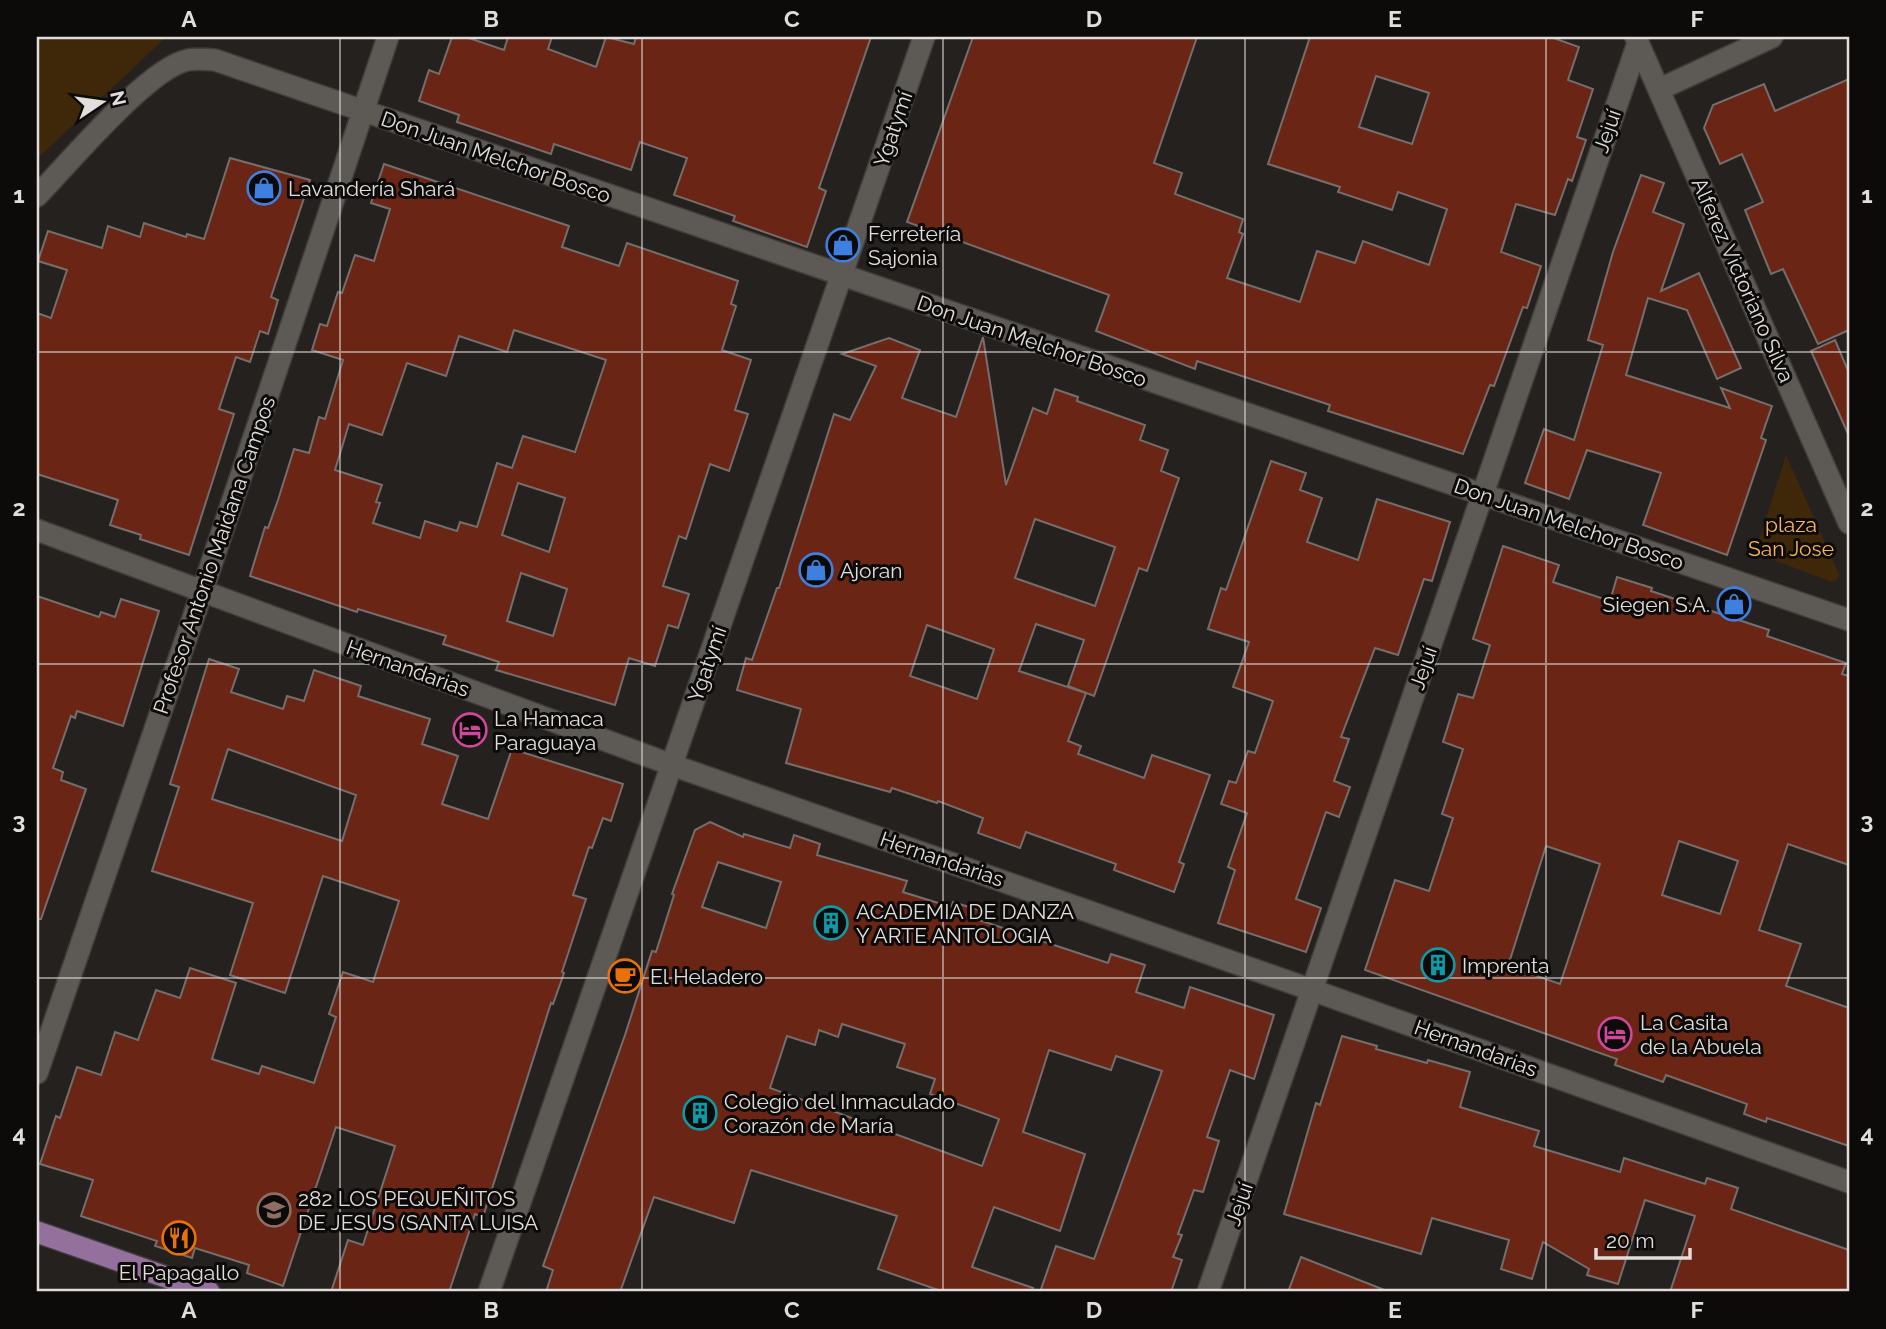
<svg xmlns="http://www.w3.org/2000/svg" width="1886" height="1329" font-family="Raleway,sans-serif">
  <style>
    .green { fill: #3f280a }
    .building { fill: #6b2515; stroke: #746e6c; stroke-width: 2; fill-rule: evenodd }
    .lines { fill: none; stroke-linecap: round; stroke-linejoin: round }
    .minor-casing { stroke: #403d3b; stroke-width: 24 }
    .tertiary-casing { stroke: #403d3b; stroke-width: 24 }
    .primary-casing { stroke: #403d3b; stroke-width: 24 }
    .minor { stroke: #5d5955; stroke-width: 21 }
    .tertiary { stroke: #5d5955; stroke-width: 21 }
    .primary { stroke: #94709c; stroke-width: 21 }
    .grid { fill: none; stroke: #e0dddb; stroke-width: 2; stroke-opacity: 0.55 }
    .labels { text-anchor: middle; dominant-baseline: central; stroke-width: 6; stroke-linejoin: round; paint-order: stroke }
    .street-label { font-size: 21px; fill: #e0dddb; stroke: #0d0b0a }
    .poi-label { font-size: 21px; fill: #e0dddb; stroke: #0d0b0a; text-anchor: start }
    .park-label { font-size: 21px; fill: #fcb35c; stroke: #0d0b0a }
    .neatline { fill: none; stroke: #e0dddb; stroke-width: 2.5 }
    .grid-label { font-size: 23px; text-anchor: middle; font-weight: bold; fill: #e0dddb }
  </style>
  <rect width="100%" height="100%" fill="#25211e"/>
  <!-- green -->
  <g class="green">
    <path d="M37,37H166L37,159Z"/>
    <path d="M1786,455L1839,574L1838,579L1832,582L1755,553Z"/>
  </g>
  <!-- building -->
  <g class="building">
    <path d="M452,37H466L504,50L508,37H552L548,49L596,67L606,37L634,44L636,37H871L819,188L826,191L807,247L733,221L735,216L674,195L687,158L640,142L631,170L554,144L551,154L457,122L459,115L419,101L429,70L439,74Z"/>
    <path d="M973,37H1197L1154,163L1182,173L1175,194L1243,219L1239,232L1243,234L1227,278L1300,302L1317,251L1355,263L1363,241L1429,265L1447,209L1398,192L1392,210L1338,192L1340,187L1268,164L1310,37H1551L1579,47L1568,80L1593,89L1577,137L1586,140L1572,181L1568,179L1555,215L1516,204L1501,252L1541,266L1527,308L1523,307L1494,386L1490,385L1463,454L1328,411L1330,405L1272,386L1197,361L1195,369L1096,331L1109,295L907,222ZM1376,76L1429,93L1412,144L1359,127Z"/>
    <path d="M1849,79V330L1818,344L1783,269L1771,274L1745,210L1763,202L1742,154L1720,164L1704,128L1713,105L1764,84L1775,111Z"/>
    <path d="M230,158L310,180L271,297L278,300L268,334L260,331L250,362L236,357L219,409L234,414L189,555L140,539L141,535L110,525L118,500L37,474V313L51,318L67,270L38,261L48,231L102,248L108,226L140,237L144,223L186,237L187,234L204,239Z"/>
    <path d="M384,164L569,226L562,247L619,266L627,243L738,281L731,304L736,306L722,350L751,360L735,410L748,414L729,471L710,464L686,539L679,536L663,586L689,594L678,628L668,625L655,666L629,658L615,705L496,670L499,662L443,644L446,636L358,609L357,612L250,576L265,527L268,528L278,500L294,449L309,453L319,417L325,419L343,360L312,350L320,324L327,326L338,292L342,293L355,255L374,261L390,209L371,203ZM514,330L606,360L575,452L523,436L512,468L497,463L477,527L460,522L457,531L425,521L420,538L373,523L380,503L376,502L382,485L335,470L349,424L382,435L407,363L446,376L459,336L507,352ZM518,483L565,498L549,552L502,535ZM521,573L567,589L553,636L507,621Z"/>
    <path d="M1641,175L1664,183L1653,212L1684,224L1661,291L1699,273L1741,368L1717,379L1687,310L1648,298L1626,375L1730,408L1721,388L1772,406L1761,438L1766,440L1727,555L1643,525L1661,473L1587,450L1569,499L1525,483L1544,429L1574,440L1603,345L1588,340L1613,252Z"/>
    <path d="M983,337L1006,485L1033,408L1047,414L1055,389L1078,397L1077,401L1145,425L1140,440L1168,450L1161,471L1179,478L1147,571L1139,568L1094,696L1068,686L1084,640L1036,624L1019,671L1086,693L1068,741L1081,746L1078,754L1144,778L1152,755L1210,775L1179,862L1184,864L1174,892L1114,870L1116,864L1026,832L1020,848L978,833L983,818L938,801L937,803L892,788L890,792L786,763L801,709L737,690L746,658L752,660L777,588H779L834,414L850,420L876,366L842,354L889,338L920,350L902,398L956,417ZM1035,519L1115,547L1095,606L1015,578ZM927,625L994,649L977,699L910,676Z"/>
    <path d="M1835,340L1849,373V436L1811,351Z"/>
    <path d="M1271,461L1306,473L1300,490L1322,498L1307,542L1358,560L1377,499L1450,522L1432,581L1424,579L1398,655L1375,648L1341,737L1349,739L1334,781L1350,787L1339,817L1326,812L1296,899L1321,908L1306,952L1218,923L1235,870L1228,867L1247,813L1221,804L1229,781L1236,783L1248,751L1255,753L1273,701L1233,687L1249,642L1208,629L1221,588L1226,590Z"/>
    <path d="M1503,546L1559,565L1553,582L1610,601L1617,577L1652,588L1651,591L1769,630L1767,636L1846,663L1842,674L1849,676V865L1788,844L1759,930L1801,944L1786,986L1849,1008V1146L1767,1118L1766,1122L1744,1114L1747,1104L1666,1075L1663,1082L1615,1065L1617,1059L1365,970L1395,880L1429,891L1453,818L1442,814L1463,749L1443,742L1458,694L1473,698L1490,645L1473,639ZM1679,841L1738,861L1720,914L1662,895ZM1546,846L1600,864L1560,984L1508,966Z"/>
    <path d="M37,596L99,617L101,612L115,617L121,599L159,611L123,726L77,711L75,718L71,716L53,768L63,772L61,780L86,789L41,919H37Z"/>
    <path d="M209,659L239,669L231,692L283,709L287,696L304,701L314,670L361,686L358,696L430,719L422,744L458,756L442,804L488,819L512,749L623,784L611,821L603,818L592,848L589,847L573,895L586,899L562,972L564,973L553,1004L551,1003L483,1217L475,1214L449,1292H331L348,1240L363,1245L395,1146L336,1127L283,1286L247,1273L249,1265L195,1248L192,1258L155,1246L157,1241L81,1216L93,1180L40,1164L56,1116L60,1118L77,1067L101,1075L115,1032L138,1040L156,990L180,998L190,968L236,983L212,1059L259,1074L262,1066L314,1083L336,1017L329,1014L343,972L373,982L399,901L323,876L285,993L230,975L253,903L152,871L179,787L170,784ZM228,749L356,795L342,841L212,799Z"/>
    <path d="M710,822L743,837L744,834L790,848L794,835L820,844L817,855L907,881L903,892L951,907L953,902L982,911L979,920L1108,963L1111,954L1145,965L1136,992L1184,1008L1190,987L1274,1015L1254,1079L1230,1070L1207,1137L1219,1141L1203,1192L1194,1190L1178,1234L1182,1235L1173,1257L1182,1260L1171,1292H1040L1056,1246L1094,1259L1162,1071L1116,1056L1111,1070L1049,1050L1023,1132L1085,1154L1060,1231L994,1207L972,1267L1033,1288L1032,1292H944L878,1269L897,1216L751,1170L734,1223L654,1197L620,1292H546L553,1270L543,1266L625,1035L652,951L656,952L674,895L672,894L695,830ZM718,862L781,882L766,928L702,907ZM842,1024L905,1044L897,1067L935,1079L930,1094L999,1119L982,1166L770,1088L787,1036L815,1045L819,1030L838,1037Z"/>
    <path d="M1342,1036L1377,1046L1376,1049L1427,1063L1428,1060L1470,1072L1460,1107L1539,1131L1534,1146L1620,1172L1624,1158L1705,1184L1707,1178L1738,1188L1731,1209L1849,1250V1292H1670L1695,1216L1645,1200L1618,1284L1587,1275L1589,1269L1543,1242L1532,1279L1501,1269L1509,1240L1432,1218L1421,1254L1284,1214L1316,1103L1320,1105Z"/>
    <path d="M1301,1257L1387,1291V1292H1288Z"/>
  </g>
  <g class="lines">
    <defs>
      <g id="minor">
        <path d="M1636,38L1849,523"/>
        <path d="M1660,89L1772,37"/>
        <path d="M37,196C68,164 149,67 188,60C197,58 207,60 215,60L1849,620"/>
        <path d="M37,530L672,765L1312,990L1849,1182"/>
        <path d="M37,1073L202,592L388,37"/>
        <path d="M1208,1292L1638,43"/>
      </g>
      <path id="tertiary" d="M489,1292L924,37"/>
      <path id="primary" d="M37,1232L209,1292"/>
    </defs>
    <!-- minor casing -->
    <use href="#minor" class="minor-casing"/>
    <!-- tertiary casing -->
    <use href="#tertiary" class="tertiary-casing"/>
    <!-- primary casing -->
    <use href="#primary" class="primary-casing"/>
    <!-- minor -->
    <use href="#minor" class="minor"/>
    <!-- tertiary -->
    <use href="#tertiary" class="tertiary"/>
    <!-- primary -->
    <use href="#primary" class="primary"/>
  </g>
  <!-- grid -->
  <path class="grid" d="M340,37V1292M642,37V1292M943,37V1292M1245,37V1292M1546,37V1292M37,352H1849M37,664H1849M37,978H1849"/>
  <!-- icons -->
  <defs>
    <symbol id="shop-ring" viewBox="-11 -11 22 22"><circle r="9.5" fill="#0d0b0a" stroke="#3f7fe0" stroke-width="1.5"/><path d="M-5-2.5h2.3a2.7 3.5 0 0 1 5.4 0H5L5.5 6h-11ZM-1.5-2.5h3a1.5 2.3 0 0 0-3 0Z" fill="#3f7fe0"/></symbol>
    <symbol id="hotel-ring" viewBox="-11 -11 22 22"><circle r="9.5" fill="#0d0b0a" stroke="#d1479c" stroke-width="1.5"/><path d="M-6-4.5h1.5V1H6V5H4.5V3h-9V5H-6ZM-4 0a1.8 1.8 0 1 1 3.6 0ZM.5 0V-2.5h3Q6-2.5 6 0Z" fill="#d1479c"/></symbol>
    <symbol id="building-ring" viewBox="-11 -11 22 22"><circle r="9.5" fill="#0d0b0a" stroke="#0f9aa8" stroke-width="1.5"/><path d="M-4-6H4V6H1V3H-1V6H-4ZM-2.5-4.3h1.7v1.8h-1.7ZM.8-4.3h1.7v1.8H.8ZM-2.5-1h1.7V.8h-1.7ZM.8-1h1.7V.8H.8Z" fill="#0f9aa8"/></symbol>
    <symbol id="cafe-ring" viewBox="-11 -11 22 22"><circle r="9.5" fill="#0d0b0a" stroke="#e8710a" stroke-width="1.5"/><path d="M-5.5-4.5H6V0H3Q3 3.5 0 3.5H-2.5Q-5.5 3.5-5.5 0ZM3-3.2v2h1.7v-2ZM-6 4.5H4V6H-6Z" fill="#e8710a"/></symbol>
    <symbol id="school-ring" viewBox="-11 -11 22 22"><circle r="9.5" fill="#0d0b0a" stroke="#8d6e63" stroke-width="1.5"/><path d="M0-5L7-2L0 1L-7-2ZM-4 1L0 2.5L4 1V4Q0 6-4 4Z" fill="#8d6e63"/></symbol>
    <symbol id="restaurant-ring" viewBox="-11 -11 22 22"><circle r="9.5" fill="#0d0b0a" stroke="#e8710a" stroke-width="1.5"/><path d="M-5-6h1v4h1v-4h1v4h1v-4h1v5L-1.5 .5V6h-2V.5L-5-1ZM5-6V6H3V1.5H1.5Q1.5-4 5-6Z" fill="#e8710a"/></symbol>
  </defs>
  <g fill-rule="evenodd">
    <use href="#shop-ring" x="245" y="169" width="38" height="38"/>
    <use href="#shop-ring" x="824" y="226" width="38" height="38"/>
    <use href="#shop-ring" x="797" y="551" width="38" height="38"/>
    <use href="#shop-ring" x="1715" y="585" width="38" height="38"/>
    <use href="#hotel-ring" x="451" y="711" width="38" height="38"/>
    <use href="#building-ring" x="812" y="904" width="38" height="38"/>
    <use href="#building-ring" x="1419" y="946" width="38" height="38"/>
    <use href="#cafe-ring" x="606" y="957" width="38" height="38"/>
    <use href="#hotel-ring" x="1596" y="1015" width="38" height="38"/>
    <use href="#building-ring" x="681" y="1094" width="38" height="38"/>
    <use href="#school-ring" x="255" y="1191" width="38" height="38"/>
    <use href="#restaurant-ring" x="160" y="1219" width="38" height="38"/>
  </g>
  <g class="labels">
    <!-- street labels -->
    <g class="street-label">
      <text transform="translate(893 129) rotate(-71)">Ygatymí</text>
      <text transform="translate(1607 131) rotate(-71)">Jejuí</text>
      <text transform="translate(496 157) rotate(19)">Don Juan Melchor Bosco</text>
      <text transform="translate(1743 280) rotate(66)">Alferez Victoriano Silva</text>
      <text transform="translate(1032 341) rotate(19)">Don Juan Melchor Bosco</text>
      <text transform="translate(1569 524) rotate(19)">Don Juan Melchor Bosco</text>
      <text transform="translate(214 555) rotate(-71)">Profesor Antonio Maidana Campos</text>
      <text transform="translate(707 664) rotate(-71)">Ygatymí</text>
      <text transform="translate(408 668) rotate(20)">Hernandarias</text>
      <text transform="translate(1423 668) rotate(-71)">Jejuí</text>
      <text transform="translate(942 859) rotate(19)">Hernandarias</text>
      <text transform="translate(1476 1048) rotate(20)">Hernandarias</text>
      <text transform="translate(1239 1204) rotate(-71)">Jejuí</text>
    </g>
    <!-- poi labels -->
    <g class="poi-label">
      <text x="288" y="188">Lavandería Shará</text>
      <text x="868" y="233">Ferretería<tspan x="868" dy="24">Sajonia</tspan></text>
      <text x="840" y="570">Ajoran</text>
      <text x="1710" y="604" text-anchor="end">Siegen S.A.</text>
      <text x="494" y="718">La Hamaca<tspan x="494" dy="24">Paraguaya</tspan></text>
      <text x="856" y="911">ACADEMIA DE DANZA<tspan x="856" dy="24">Y ARTE ANTOLOGIA</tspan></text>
      <text x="1462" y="965">Imprenta</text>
      <text x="650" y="976">El Heladero</text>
      <text x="1640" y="1022">La Casita<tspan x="1640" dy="24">de la Abuela</tspan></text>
      <text x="724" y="1101">Colegio del Inmaculado<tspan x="724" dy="24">Corazón de María</tspan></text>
      <text x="298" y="1198">282 LOS PEQUEÑITOS<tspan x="298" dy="24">DE JESUS (SANTA LUISA</tspan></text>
      <text x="179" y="1272" text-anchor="middle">El Papagallo</text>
    </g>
    <!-- park labels -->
    <g class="park-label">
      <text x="1791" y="524">plaza<tspan x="1791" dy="24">San Jose</tspan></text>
    </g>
  </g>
  <!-- border -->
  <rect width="1886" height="1329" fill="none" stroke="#0d0b0a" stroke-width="77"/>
  <!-- north arrow -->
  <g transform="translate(102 102) rotate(77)" stroke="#0d0b0a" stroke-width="5" paint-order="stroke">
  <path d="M0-5L12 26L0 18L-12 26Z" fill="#e0dddb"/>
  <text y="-10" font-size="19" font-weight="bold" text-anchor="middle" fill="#e0dddb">N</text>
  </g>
  <!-- scale -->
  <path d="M1596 1248v10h94v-10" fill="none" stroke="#e0dddb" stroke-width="3.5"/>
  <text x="1606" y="1248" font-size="21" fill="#e0dddb" stroke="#0d0b0a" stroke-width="5" paint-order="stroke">20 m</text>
  <rect x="38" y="38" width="1810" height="1252" class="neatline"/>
  <g class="grid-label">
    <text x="189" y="27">A</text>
    <text x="491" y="27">B</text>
    <text x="792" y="27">C</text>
    <text x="1094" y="27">D</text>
    <text x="1395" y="27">E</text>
    <text x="1697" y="27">F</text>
    <text x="19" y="203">1</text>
    <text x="1867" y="203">1</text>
    <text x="19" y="516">2</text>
    <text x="1867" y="516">2</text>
    <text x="19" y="829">3</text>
    <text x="1867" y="829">3</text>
    <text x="19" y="1142">4</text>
    <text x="1867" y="1142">4</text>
    <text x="189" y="1318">A</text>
    <text x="491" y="1318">B</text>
    <text x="792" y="1318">C</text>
    <text x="1094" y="1318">D</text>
    <text x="1395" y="1318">E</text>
    <text x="1697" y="1318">F</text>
  </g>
</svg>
